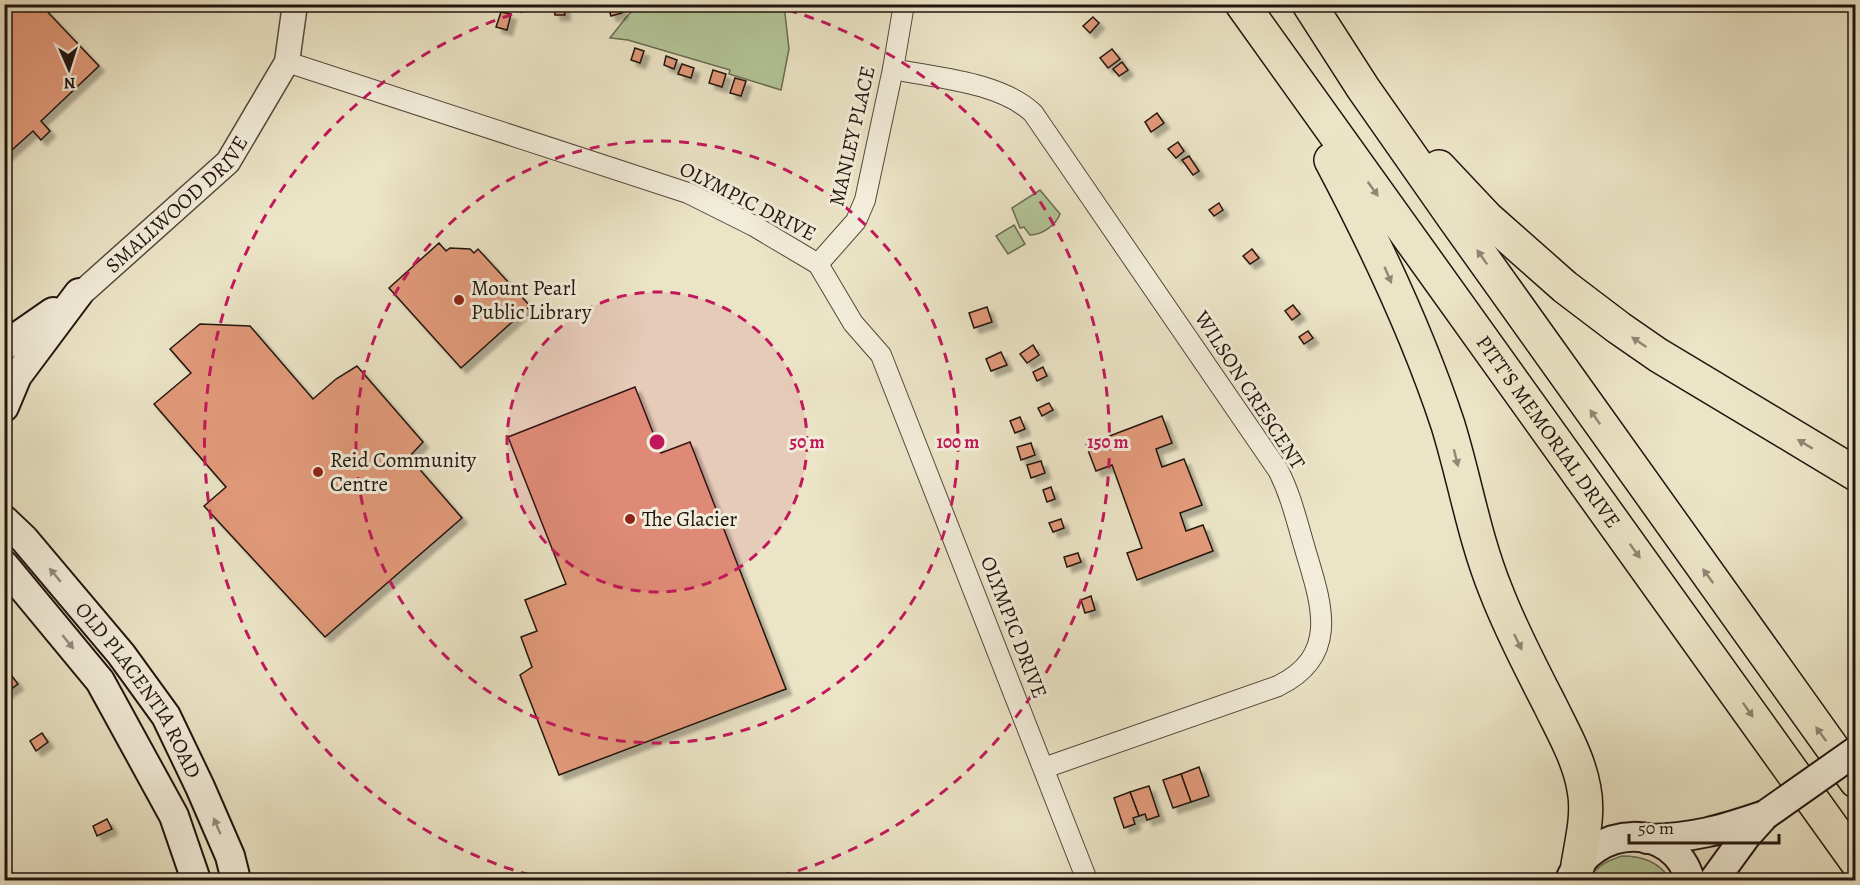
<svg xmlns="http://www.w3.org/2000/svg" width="1860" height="885" font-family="Alegreya,serif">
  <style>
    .green { fill: #b3c598; stroke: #6a6c54; stroke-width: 1.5 }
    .building { fill: #e29a7a; stroke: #21140f; stroke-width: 1.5; filter: url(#shadow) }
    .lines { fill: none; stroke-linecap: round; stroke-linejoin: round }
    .minor-casing { stroke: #54483d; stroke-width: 22 }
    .tertiary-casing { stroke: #54483d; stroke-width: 27 }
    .secondary-casing { stroke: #21140f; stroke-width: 32 }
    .motorway-casing { stroke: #21140f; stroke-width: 36 }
    .minor { stroke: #f2edda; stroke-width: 20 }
    .tertiary { stroke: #f2edda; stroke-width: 24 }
    .secondary { stroke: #f2edda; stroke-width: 28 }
    .motorway { stroke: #ebe4c6; stroke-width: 33 }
    .secondary-bridge-casing { stroke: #21140f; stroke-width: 32; stroke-linecap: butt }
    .secondary-bridge { stroke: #f2edda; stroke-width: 28 }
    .oneway { fill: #908674 }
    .oneway2 { fill: #948b7f }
    .ring { fill: none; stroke: #c2185b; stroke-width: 3; stroke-dasharray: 10 8 }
    .poi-dot { fill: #8f2418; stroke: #f2edda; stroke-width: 2 }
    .labels { text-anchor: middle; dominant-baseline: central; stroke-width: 6; stroke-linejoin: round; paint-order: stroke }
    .street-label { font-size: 21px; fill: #21140f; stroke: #f2edda }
    .poi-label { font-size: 21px; fill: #21140f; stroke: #f2edda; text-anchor: start }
    .centre { fill: #c2185b; stroke: #f2edda; stroke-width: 3 }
    .ring-label { font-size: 18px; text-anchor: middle; font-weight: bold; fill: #c2185b; stroke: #f2edda; stroke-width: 6; stroke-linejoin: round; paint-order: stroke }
  </style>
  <defs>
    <filter id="shadow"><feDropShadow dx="5.5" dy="5.5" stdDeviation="1.5" flood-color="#0004"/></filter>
  </defs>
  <rect width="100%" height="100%" fill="#ebe4c6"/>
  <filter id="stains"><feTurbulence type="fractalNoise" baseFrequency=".00333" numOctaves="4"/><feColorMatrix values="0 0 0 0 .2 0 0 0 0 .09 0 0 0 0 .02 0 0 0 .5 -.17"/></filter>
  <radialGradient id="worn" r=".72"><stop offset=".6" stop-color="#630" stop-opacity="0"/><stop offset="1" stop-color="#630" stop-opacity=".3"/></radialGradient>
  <!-- green -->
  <g class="green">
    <path d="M642,4L784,5L789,49L781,90L729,74L730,70L628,40L610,38L628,15Z"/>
    <path d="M1040,190L1060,214C1056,225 1042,235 1030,235L1024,227L1020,228L1012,208Z"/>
    <path d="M1014,225L1025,244L1008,254L996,236Z"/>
    <path d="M1622,856C1643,856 1659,862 1671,880H1588C1596,867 1606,861 1622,856Z"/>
  </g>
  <!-- building -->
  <g class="building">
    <path d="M4,4H40L99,66L41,121L50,131L41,140L33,131L4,157Z"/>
    <path d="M607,4H620L622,13L611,16Z"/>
    <path d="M554,6H564L565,15H555Z"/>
    <path d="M501,12L511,14L507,30L496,27Z"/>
    <path d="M1093,17L1099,23L1090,33L1083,26Z"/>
    <path d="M635,48L644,51L640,63L631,60Z"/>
    <path d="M1112,49L1120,59L1108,68L1100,58Z"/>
    <path d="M666,56L677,60L674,69L664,65Z"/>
    <path d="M1122,62L1128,70L1119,76L1113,69Z"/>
    <path d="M682,64L694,68L691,78L678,74Z"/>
    <path d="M713,70L726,74L722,87L709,83Z"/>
    <path d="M735,78L746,81L741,96L730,93Z"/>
    <path d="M1157,113L1164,123L1151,132L1145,122Z"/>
    <path d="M1178,142L1184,151L1176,158L1168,149Z"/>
    <path d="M1189,156L1199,171L1193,175L1182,160Z"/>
    <path d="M1219,203L1223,210L1214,216L1209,210Z"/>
    <path d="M439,243L446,251L450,248L470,249L474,253L478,249L530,306L461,368L389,288Z"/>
    <path d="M1252,249L1259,258L1250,264L1243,256Z"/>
    <path d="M1293,305L1300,314L1292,320L1285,311Z"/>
    <path d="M987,307L992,322L974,328L969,313Z"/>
    <path d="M200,324L250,326L313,399L336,379L357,366L423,442L409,457L462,518L325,637L204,506L226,487L154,404L191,373L170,349Z"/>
    <path d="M1308,331L1313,338L1304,344L1299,337Z"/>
    <path d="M1033,345L1039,355L1027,363L1020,354Z"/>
    <path d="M1001,352L1007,365L991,371L986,359Z"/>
    <path d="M1043,367L1047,376L1037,381L1033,372Z"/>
    <path d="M635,387L661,453L690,442L786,689L559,775L520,675L532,667L521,637L537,631L525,600L566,584L508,437Z"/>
    <path d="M1049,403L1053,410L1042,416L1038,408Z"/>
    <path d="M1162,416L1172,443L1156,449L1162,467L1184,459L1202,505L1180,513L1186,531L1203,525L1213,551L1137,580L1127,553L1142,548L1112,465L1096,471L1086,445Z"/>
    <path d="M1020,417L1025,429L1015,433L1010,421Z"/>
    <path d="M1031,443L1035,455L1021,460L1017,447Z"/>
    <path d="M1041,461L1045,473L1031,478L1027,465Z"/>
    <path d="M1051,487L1055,499L1047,502L1043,490Z"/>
    <path d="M1061,519L1064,528L1053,532L1049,523Z"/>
    <path d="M1078,553L1081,562L1067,567L1064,557Z"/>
    <path d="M1091,596L1095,610L1085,613L1081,600Z"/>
    <path d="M12,676L18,684L6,693L4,681Z"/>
    <path d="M42,733L48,742L36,751L30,741Z"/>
    <path d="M1199,767L1209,796L1191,802L1181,774Z"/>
    <path d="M1181,774L1191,802L1173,808L1163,780Z"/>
    <path d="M1149,786L1159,816L1147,820L1145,814L1139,816L1130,792Z"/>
    <path d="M1130,792L1139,816L1133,818L1135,824L1124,828L1114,798Z"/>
    <path d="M107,819L112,829L97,836L93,826Z"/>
  </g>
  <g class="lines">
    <defs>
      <g id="minor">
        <path d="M287,62L688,193L754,226L818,264L853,323L881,355L1087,880"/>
        <path d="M893,69C937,78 1000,82 1033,113L1278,470C1291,495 1297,522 1305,549C1321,603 1341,655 1278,686L1044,768"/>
        <path d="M818,264L856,221L865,200L893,69L904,4"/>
        <path d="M4,878L5,880"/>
      </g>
      <g id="tertiary">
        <path id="s1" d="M67,306L228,162L287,62L295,4"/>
      </g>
      <g id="secondary">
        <path d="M4,346L53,312"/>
        <path d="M4,407L17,376L79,293"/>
        <path id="s2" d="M4,520L24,539L121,654L166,716L200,787L230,856L236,880"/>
        <path d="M4,565L100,681L174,816L196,880"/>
        <path d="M1647,839C1694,838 1721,830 1765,815"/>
        <path d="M1570,880C1593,824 1674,821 1690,880"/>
        <path d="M1714,880L1746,836L1765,815"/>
      </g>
      <g id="motorway">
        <path id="s3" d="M1242,4L1856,861"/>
        <path d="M1309,4L1363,88L1454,218L1856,781"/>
        <path d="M1331,160C1376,245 1418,334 1448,425C1465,480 1474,537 1496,591C1511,630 1531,668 1550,705C1563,732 1579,759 1584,789C1589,814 1582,840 1578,865"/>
        <path d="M1439,167L1487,218L1565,287L1619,328L1658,355L1856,474"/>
      </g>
    </defs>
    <!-- minor casing -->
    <use href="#minor" class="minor-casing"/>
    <!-- tertiary casing -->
    <use href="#tertiary" class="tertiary-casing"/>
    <!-- secondary casing -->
    <use href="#secondary" class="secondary-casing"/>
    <!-- motorway casing -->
    <use href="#motorway" class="motorway-casing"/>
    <!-- minor -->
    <use href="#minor" class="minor"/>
    <!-- tertiary -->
    <use href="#tertiary" class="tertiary"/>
    <!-- secondary -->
    <use href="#secondary" class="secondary"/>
    <!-- motorway -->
    <use href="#motorway" class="motorway"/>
    <defs>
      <path id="secondary-bridge" d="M1765,815L1856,751"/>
    </defs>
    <!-- secondary-bridge casing -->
    <use href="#secondary-bridge" class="secondary-bridge-casing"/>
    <!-- secondary-bridge -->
    <use href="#secondary-bridge" class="secondary-bridge"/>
  </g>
  <!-- one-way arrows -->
  <defs><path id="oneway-solid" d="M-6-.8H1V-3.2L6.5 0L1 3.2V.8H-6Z" transform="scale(1.5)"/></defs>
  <g class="oneway">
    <use href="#oneway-solid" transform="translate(1373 189) rotate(54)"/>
    <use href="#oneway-solid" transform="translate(1482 257) rotate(-125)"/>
    <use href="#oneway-solid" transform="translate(1388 275) rotate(67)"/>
    <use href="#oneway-solid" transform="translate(1639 342) rotate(-146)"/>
    <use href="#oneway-solid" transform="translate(1595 417) rotate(-125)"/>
    <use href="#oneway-solid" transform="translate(1805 444) rotate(-149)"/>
    <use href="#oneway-solid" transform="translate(1456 458) rotate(76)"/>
    <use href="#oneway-solid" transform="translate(1635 551) rotate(54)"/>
    <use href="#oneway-solid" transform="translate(1708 576) rotate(-126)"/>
    <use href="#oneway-solid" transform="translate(1518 642) rotate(64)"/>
    <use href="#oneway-solid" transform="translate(1748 710) rotate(55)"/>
    <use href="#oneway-solid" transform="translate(1821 734) rotate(-126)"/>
  </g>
  <g class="oneway2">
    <use href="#oneway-solid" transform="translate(55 575) rotate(-130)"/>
    <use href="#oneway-solid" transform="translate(68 642) rotate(51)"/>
    <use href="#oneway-solid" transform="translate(217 826) rotate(-113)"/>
  </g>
  <!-- distance rings -->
  <circle cx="657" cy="442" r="150" fill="#c2185b" fill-opacity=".12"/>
  <g class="ring">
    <circle cx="657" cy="442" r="150"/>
    <circle cx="657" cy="442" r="301"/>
    <path d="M548 880A451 451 0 0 1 544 5M770 5A451 451 0 0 1 766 880"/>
  </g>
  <!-- markers -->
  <g class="poi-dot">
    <circle cx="459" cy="300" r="6"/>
    <circle cx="318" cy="472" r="6"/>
    <circle cx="630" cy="519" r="6"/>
  </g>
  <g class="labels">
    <!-- street labels -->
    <g class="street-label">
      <text transform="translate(852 136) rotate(-77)">MANLEY PLACE</text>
      <text stroke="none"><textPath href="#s1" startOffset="150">SMALLWOOD DRIVE</textPath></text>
      <text transform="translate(748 201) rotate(27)">OLYMPIC DRIVE</text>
      <text transform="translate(1250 390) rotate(57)">WILSON CRESCENT</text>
      <text stroke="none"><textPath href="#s3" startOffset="526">PITT'S MEMORIAL DRIVE</textPath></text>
      <text transform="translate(1014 627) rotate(69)">OLYMPIC DRIVE</text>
      <text stroke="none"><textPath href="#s2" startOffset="218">OLD PLACENTIA ROAD</textPath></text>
    </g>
    <!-- poi labels -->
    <g class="poi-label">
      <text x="471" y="288">Mount Pearl<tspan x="471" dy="24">Public Library</tspan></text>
      <text x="330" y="460">Reid Community<tspan x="330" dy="24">Centre</tspan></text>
      <text x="642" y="519">The Glacier</text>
    </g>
  </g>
  <circle cx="657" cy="442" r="9" class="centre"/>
  <g class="ring-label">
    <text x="807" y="448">50 m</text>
    <text x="958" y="448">100 m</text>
    <text x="1108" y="448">150 m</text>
  </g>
  <!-- margin -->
  <rect width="1860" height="885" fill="none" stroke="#ebe4c6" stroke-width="24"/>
  <rect x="6" y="6" width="1848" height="873" fill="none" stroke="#21140f" stroke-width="3"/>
  <rect x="12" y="12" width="1836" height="861" fill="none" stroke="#21140f" stroke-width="1.5"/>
  <!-- north arrow -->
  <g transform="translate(69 69) rotate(177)" stroke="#f2edda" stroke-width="4.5" paint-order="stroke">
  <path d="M0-4.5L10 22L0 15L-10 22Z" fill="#21140f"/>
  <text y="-9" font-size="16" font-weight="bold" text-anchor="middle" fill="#21140f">N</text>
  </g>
  <!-- scale -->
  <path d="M1629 834v9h150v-9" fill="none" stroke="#21140f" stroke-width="3"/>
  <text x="1638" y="834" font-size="18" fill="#21140f" stroke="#f2edda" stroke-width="4.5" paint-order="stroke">50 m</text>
  <rect width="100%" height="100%" filter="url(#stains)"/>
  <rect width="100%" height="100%" fill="url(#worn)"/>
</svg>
